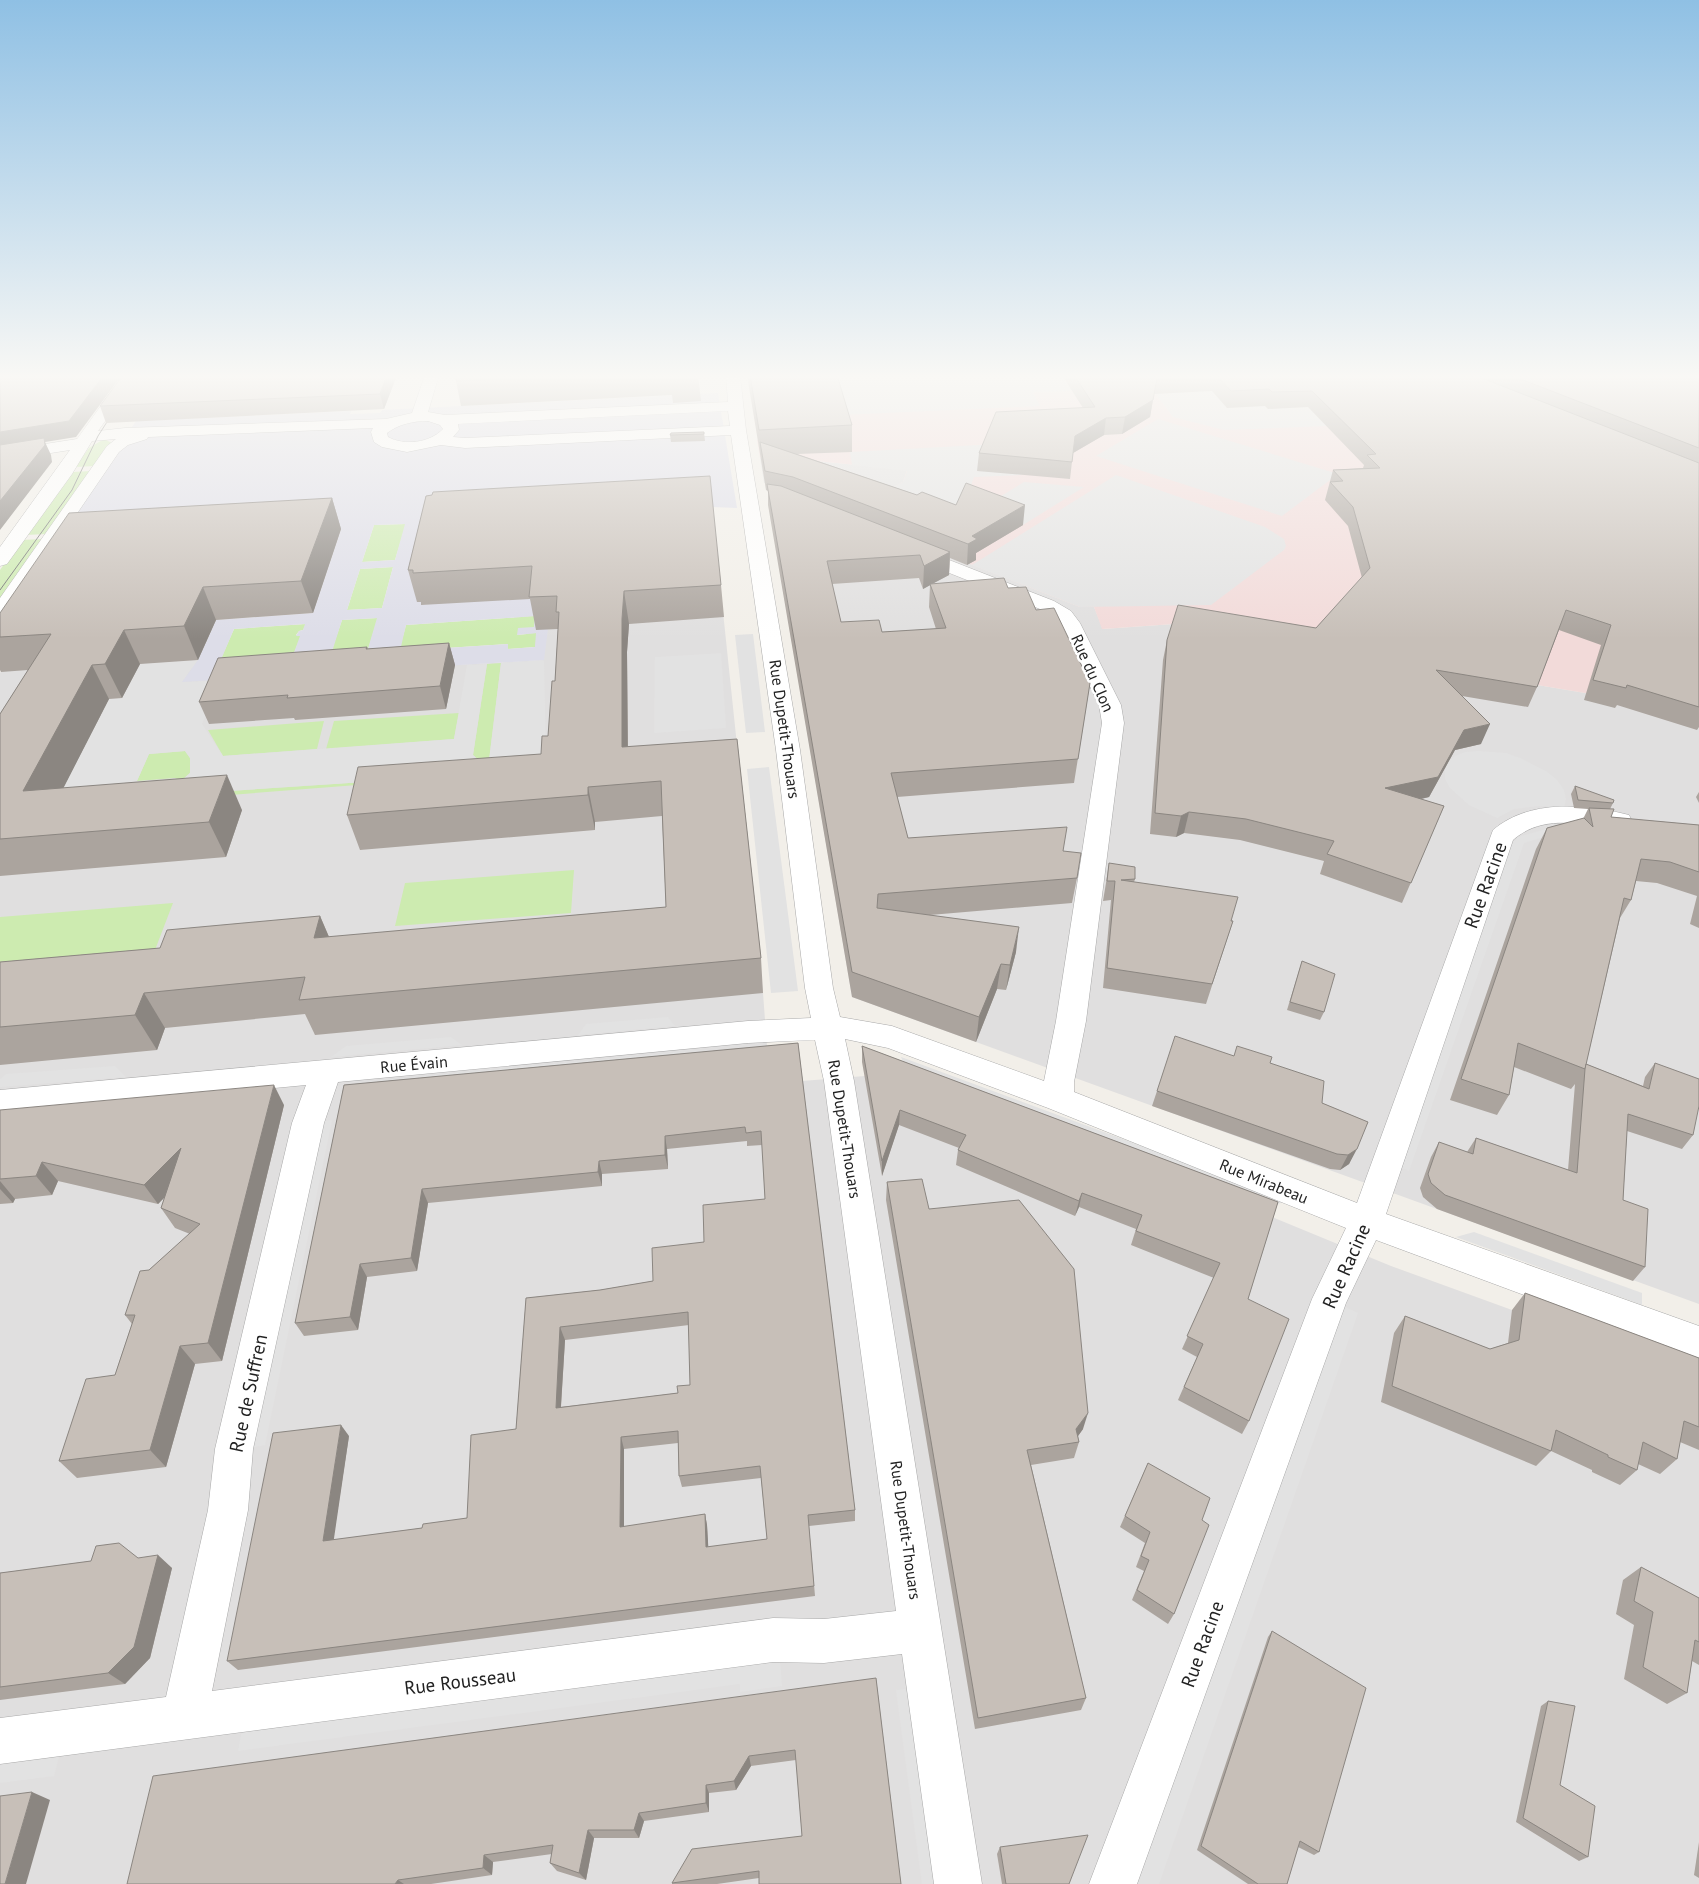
<svg xmlns="http://www.w3.org/2000/svg" width="1699" height="1884" font-family="'PT Sans',sans-serif">
  <style>
    .residential { fill: #e0dfdf }
    .commercial { fill: #f2dad9 }
    .grass { fill: #cdebb0 }
    .parking { fill: #e2e2e2 }
    .plaza { fill: #dddde8; fill-rule: evenodd }
    .lines { fill: none; stroke-linecap: round; stroke-linejoin: round }
    .minor-casing { stroke: #a9a9a9; stroke-width: 1 }
    .minor { fill: #fff; fill-rule: evenodd }
    .tram { stroke: #707070; stroke-width: 1 }
    .wall { fill: #aba49e; fill-rule: evenodd }
    .shaded-wall { fill: #8b8681 }
    .building { fill: #c7bfb8; stroke: #8b8681; fill-rule: evenodd }
    .labels { text-anchor: middle; dominant-baseline: central; stroke-width: 5; stroke-linejoin: round; paint-order: stroke }
    .street-label { font-size: 16px; fill: #222; stroke: #fff }
    .near-street-label { font-size: 19px; fill: #222; stroke: #fff }
  </style>
  <rect width="100%" height="100%" fill="#f2efe9"/>
  <!-- residential -->
  <g class="residential">
    <path d="M1699,375V1304L852,997L770,513L780,510L787,491L764,483L760,458L803,456L816,461L907,470L903,482L843,514L1080,607H1094L1103,629L1174,624L1639,702Z"/>
    <path d="M712,507L763,993L768,1060L802,1081L865,1076L878,1068L1272,1217L1391,1266L1512,1310L1699,1381V1884H0V673L84,544L313,613L216,620L198,660L454,665L544,660L502,600L417,602Z"/>
  </g>
  <!-- commercial -->
  <path class="commercial" d="M747,375H1355L1441,393L1639,702L1174,624L1102,629L1094,607H1080L843,514L903,482L907,470L816,461L803,456L760,458L757,440L796,438Z"/>
  <!-- grass -->
  <g class="grass">
    <path d="M104,439L112,443L95,466L75,467L89,448Z"/>
    <path d="M92,471L47,534L25,535L72,472Z"/>
    <path d="M406,524L395,560L362,562L374,525Z"/>
    <path d="M43,539L0,601V570L21,540Z"/>
    <path d="M393,567L382,608L347,610L360,569Z"/>
    <path d="M536,616L534,627L517,635L537,633L535,647L507,649L508,644L399,651L406,625Z"/>
    <path d="M378,618L367,653L330,655L342,620Z"/>
    <path d="M306,624L303,630L299,631L296,635L301,636L292,658L219,663L234,629Z"/>
    <path d="M501,663L489,761L479,760L473,755L487,664Z"/>
    <path d="M459,713L454,739L326,749L334,721Z"/>
    <path d="M324,721L317,749L223,756L208,730Z"/>
    <path d="M185,751L190,758V773L181,781L175,778L137,781L149,754Z"/>
    <path d="M486,774V775L127,803L183,794Z"/>
    <path d="M574,870L571,913L395,926L405,883Z"/>
    <path d="M173,903L155,950L0,962V917Z"/>
  </g>
  <!-- parking -->
  <g class="parking">
    <path d="M817,375H1062L1072,391L1033,392L1040,406L841,415Z"/>
    <path d="M1141,375H1316L1227,407L1330,402L1352,425L1224,430L1173,417Z"/>
    <path d="M1158,419L1338,474L1282,516L1096,456Z"/>
    <path d="M1016,443L1025,463L1022,475L974,477L970,488L988,504L1024,482L1084,487L1023,525L988,511L843,514L903,482L907,471L852,465L850,452Z"/>
    <path d="M1116,475L1265,527L1284,539L1286,546L1284,550L1211,605L1080,607L972,565Z"/>
    <path d="M753,634L765,732L746,733L735,635Z"/>
    <path d="M721,653L726,728L654,733L655,657Z"/>
    <path d="M198,660L182,682L228,680L210,705L202,724L223,756L454,739L467,665L487,664L473,755L477,759L489,760L501,663L544,660L546,757L486,774L182,794L181,781L190,773V758L185,751L149,754L137,781L112,785L53,806L109,699L122,698L126,664Z"/>
    <path d="M1478,751L1506,753L1520,758L1546,771L1557,780L1564,790L1566,799L1564,808L1538,806L1514,809L1497,818L1469,805L1450,788L1445,779V770L1448,762L1455,756L1465,752Z"/>
    <path d="M769,767L798,991L771,993L747,769Z"/>
    <path d="M1568,823L1574,828L1524,843L1409,1171L1395,1165L1512,844L1518,837Z"/>
    <path d="M668,1017L675,1026L578,1035L586,1024Z"/>
    <path d="M451,1037L462,1045L331,1057L346,1046Z"/>
    <path d="M680,1052V1061L368,1091L370,1081Z"/>
    <path d="M901,1057L1290,1201L1272,1205L906,1068Z"/>
    <path d="M115,1066L126,1077L0,1087V1079L6,1074Z"/>
    <path d="M332,1120L265,1445L250,1448L320,1121Z"/>
    <path d="M1474,1232L1642,1293V1305L1456,1237Z"/>
    <path d="M1343,1306L1358,1313L1159,1884H1137Z"/>
    <path d="M780,1659L782,1686L740,1692V1684L238,1751L242,1730Z"/>
    <path d="M911,1688L938,1884H922L896,1690Z"/>
    <path d="M60,1753L54,1776L0,1783V1761Z"/>
  </g>
  <!-- plaza -->
  <path class="plaza" d="M718,393L737,508L712,507L540,598L548,629L544,660L182,682L198,660L216,620L313,613L341,529L51,546L136,421L351,411L350,414L380,413L382,410ZM405,524L395,560L362,562L374,525ZM393,567L382,608L347,610L360,569ZM535,616L534,627L518,628L517,635L536,633L535,647L508,649V644L400,651L406,625ZM377,618L367,652L331,655L342,620ZM305,624L303,630L299,631L296,636H300L292,658L220,662L234,629Z"/>
  <g class="lines">
    <defs>
      <path id="minor" d="M123,375H138L98,431L125,428L386,419L412,413L425,375H439L428,412L445,415L728,402L726,375H740L746,430L800,750L833,988L840,1017L892,1026L1044,1081L1056,1021L1102,723L1099,705L1060,624L1057,619L1040,609L909,557L907,553L909,549L916,547L1054,601L1071,611L1080,623L1121,705L1124,723L1086,1021L1074,1082V1092L1357,1203L1493,830C1529,799 1585,804 1629,815L1632,821L1629,827C1618,829 1609,828 1598,826C1568,822 1538,818 1513,840L1386,1214L1699,1326V1360L1376,1240L1346,1303L1137,1884H1089L1312,1299L1346,1228L1048,1108L888,1048L845,1039L854,1081L982,1884H934L902,1654L824,1663L773,1662L0,1764V1718L166,1697L208,1510L215,1449L292,1123L306,1085L0,1114V1090L748,1021L811,1018L805,988L776,750L731,435L465,448L441,445L407,452L382,447L374,442L371,432L373,428L148,437L147,439L128,445L119,452L7,616L0,618V598L107,446L116,439L92,441L72,474L7,564L0,566V547L70,450L0,461V451L77,439ZM728,411L730,426L465,438L453,437L459,430L458,424ZM428,421L440,425L443,429C430,443 404,446 388,437L387,433C399,424 413,421 428,421ZM815,1040L824,1081L896,1611L824,1619L773,1618L212,1691L248,1510L253,1449L324,1123L338,1082L748,1043Z"/>
    </defs>
    <!-- minor casing -->
    <use href="#minor" class="minor-casing"/>
    <!-- minor -->
    <use href="#minor" class="minor"/>
    <!-- tram -->
    <path class="tram" d="M0,590L72,490L98,436L114,411"/>
  </g>
  <!-- wall -->
  <g class="wall">
    <path d="M397,375L384,409L106,423L100,406Z"/>
    <path d="M457,375H698L701,401L673,403L672,395L461,406L456,381Z"/>
    <path d="M747,375H837L852,425V452L797,454L917,495L956,505L1023,525L976,553V560L967,565L950,558L949,575L931,584L1008,588L1036,610L1090,683L1074,783L897,797L908,838L1063,851L1077,878L1072,903L930,915L1016,952L1006,990L997,989L976,1042L852,997L768,505V491L766,490ZM919,578L923,589L930,585L929,607L936,629L882,632L841,622L832,584Z"/>
    <path d="M1062,375H1699V727L1697,730L1617,705L1615,708L1584,700L1601,645L1559,630L1537,687L1528,707L1462,696L1481,744L1455,750L1429,797L1421,799L1444,806L1402,903L1320,874L1324,861L1240,840L1184,833L1176,837L1150,834L1163,660L1167,640L1316,628L1362,578L1348,526L1325,500L1333,470L1363,468L1364,465L1308,407L1268,409L1265,406L1227,408L1212,391L1154,394L1150,417L1122,434L1104,435L1073,453L1070,479L977,471L979,453L1083,408Z"/>
    <path d="M704,432L705,441L671,442L670,435Z"/>
    <path d="M426,496L721,585L724,617L629,624L627,652L628,747L737,739L761,958L763,993L315,1035L305,1014L165,1028L157,1050L0,1065V962L160,948L320,916L329,937L666,907L662,816L595,822V830L360,850L347,815L541,754L548,736L555,681L558,629L536,630L530,599L421,605V602H417L408,570Z"/>
    <path d="M332,498L341,529L313,613L216,620L198,660L140,664L122,698L109,699L63,788L242,810L226,857L0,876V714L28,670L1,672L0,670V613Z"/>
    <path d="M449,643L455,665L446,709L295,720L294,718L209,724L199,702L367,647L368,649Z"/>
    <path d="M1575,786L1613,803L1610,809L1611,817L1699,825V928L1690,924L1697,896L1657,883L1636,881L1631,900L1620,918L1586,1064L1643,1086L1645,1077L1655,1063L1693,1135L1682,1149L1627,1131L1623,1200L1645,1267L1633,1281L1437,1209L1423,1197L1420,1188L1431,1157L1439,1142L1467,1152L1476,1138L1568,1170L1575,1084L1571,1089L1514,1067L1509,1095L1497,1115L1450,1100L1536,849L1547,828L1583,819L1588,809L1574,808L1571,794Z"/>
    <path d="M1699,792V803L1696,797Z"/>
    <path d="M1109,863L1135,879L1134,882L1233,921L1206,1004L1103,988L1111,900L1103,901L1106,883Z"/>
    <path d="M1302,961L1324,1012L1320,1020L1287,1010Z"/>
    <path d="M798,1043L855,1510V1521L809,1526L815,1596L238,1670L227,1661L349,1436L333,1540L422,1528L467,1518L516,1429L526,1298L600,1290L653,1281L704,1242L765,1199L762,1145L747,1146V1141L667,1149L668,1169L602,1174V1186L428,1203L417,1271L367,1277L358,1330L304,1336L295,1323L344,1085ZM689,1325L690,1385L678,1393L561,1407L565,1340ZM678,1443L679,1476L682,1487L761,1478L767,1539L708,1547L707,1525L705,1514L624,1527V1449Z"/>
    <path d="M862,1046L1278,1202L1248,1299L1249,1421L1242,1434L1178,1400L1197,1357L1182,1349L1214,1278L1131,1245L1136,1229L1079,1207L1075,1216L956,1165L958,1150L959,1148L899,1125L882,1176L862,1062Z"/>
    <path d="M1234,1056L1270,1063L1322,1103L1368,1122L1349,1164L1340,1170L1330,1169L1152,1106L1157,1091Z"/>
    <path d="M284,1105L222,1361L195,1364L166,1467L77,1478L59,1461L115,1375L132,1324L125,1315L149,1270L190,1234L175,1228L161,1208L165,1197L158,1204L58,1181L52,1195L15,1199L13,1203L0,1204V1110Z"/>
    <path d="M887,1182L929,1209L1083,1429L1078,1436L1079,1442L1074,1458L1031,1465L1086,1698L1081,1710L975,1729L886,1200Z"/>
    <path d="M1525,1293L1699,1358V1450L1680,1442L1677,1459L1660,1474L1638,1464L1637,1470L1620,1485L1592,1472V1470L1551,1451L1536,1466L1381,1402L1394,1333L1405,1316L1490,1349L1508,1343L1512,1310Z"/>
    <path d="M1148,1463L1202,1520L1174,1614L1168,1624L1132,1600L1144,1571L1136,1567L1145,1543L1120,1527Z"/>
    <path d="M138,1558L172,1568L150,1658L125,1684L0,1700V1573L91,1561Z"/>
    <path d="M1641,1567L1699,1598V1665L1692,1661L1687,1693L1667,1704L1624,1679L1634,1625L1616,1614L1623,1580Z"/>
    <path d="M1272,1631L1319,1852L1314,1855L1298,1847L1287,1884H1248L1197,1850L1268,1637Z"/>
    <path d="M876,1678L901,1884L759,1878L717,1884H672V1883L802,1836L796,1760L751,1766L736,1790L709,1793V1812L644,1821L639,1838H594L586,1880L557,1871L550,1863L552,1854L493,1862L492,1875L431,1884H127Z"/>
    <path d="M1548,1701L1560,1785L1588,1857L1579,1861L1516,1822L1541,1706Z"/>
    <path d="M1699,1842V1878L1694,1875Z"/>
    <path d="M1000,1847L1069,1884H1002L997,1854Z"/>
  </g>
  <!-- shaded-wall -->
  <g class="shaded-wall">
    <path d="M104,375H122L76,437L45,442L51,455L52,462L0,530V432Z"/>
    <path d="M387,375H397L384,409L380,394Z"/>
    <path d="M1154,394L1150,417L1122,434L1125,417Z"/>
    <path d="M1106,418L1104,435L1073,453L1075,436Z"/>
    <path d="M332,498L341,529L313,613L301,581Z"/>
    <path d="M1025,505L1023,525L976,553V560L967,565L968,544L972,536Z"/>
    <path d="M950,552L949,575L923,589L924,566Z"/>
    <path d="M203,587L216,620L198,660L184,626Z"/>
    <path d="M624,591L629,624L627,652L628,782L622,747V619Z"/>
    <path d="M124,630L140,664L122,698L105,664Z"/>
    <path d="M449,643L455,665L446,709L440,686Z"/>
    <path d="M92,665L109,699L44,826L23,791Z"/>
    <path d="M1490,724L1481,744L1455,750L1429,797L1377,809L1385,788L1464,730Z"/>
    <path d="M227,775L242,810L226,857L209,822Z"/>
    <path d="M588,787L595,822V830L588,795Z"/>
    <path d="M1189,812L1184,833L1176,837L1181,816Z"/>
    <path d="M320,916L335,951L314,938Z"/>
    <path d="M1019,927L1016,952L1006,990L1010,965Z"/>
    <path d="M1001,964L997,989L976,1042L979,1017Z"/>
    <path d="M144,993L165,1028L157,1050L135,1015Z"/>
    <path d="M274,1085L284,1105L222,1361L208,1343Z"/>
    <path d="M900,1110L899,1125L882,1176V1161Z"/>
    <path d="M665,1136L667,1149L668,1169L665,1155Z"/>
    <path d="M181,1148L194,1167L158,1204L144,1185Z"/>
    <path d="M1357,1149L1349,1164L1340,1170L1348,1155Z"/>
    <path d="M599,1161L602,1174V1186L598,1172Z"/>
    <path d="M42,1162L58,1181L52,1195L36,1176Z"/>
    <path d="M0,1181L15,1199L13,1203L0,1189Z"/>
    <path d="M422,1189L428,1203L417,1271L411,1258Z"/>
    <path d="M1082,1193L1079,1207L1075,1216L1079,1201Z"/>
    <path d="M360,1264L367,1277L358,1330L350,1317Z"/>
    <path d="M560,1327L565,1340L560,1420L556,1408Z"/>
    <path d="M180,1346L195,1364L166,1467L150,1450Z"/>
    <path d="M1088,1413L1083,1429L1073,1443L1076,1429Z"/>
    <path d="M341,1425L349,1436L332,1552L323,1541Z"/>
    <path d="M621,1437L624,1449V1538L620,1527Z"/>
    <path d="M705,1514L707,1525L709,1558L706,1547Z"/>
    <path d="M158,1555L172,1568L150,1658L125,1684L108,1673Z"/>
    <path d="M749,1756L751,1766L736,1790L734,1781Z"/>
    <path d="M706,1785L709,1793V1812L706,1803Z"/>
    <path d="M32,1792L50,1800L26,1884H5Z"/>
    <path d="M639,1813L644,1821L639,1838L634,1830Z"/>
    <path d="M588,1830L594,1838L586,1880L579,1873Z"/>
    <path d="M484,1855L493,1862L492,1875L483,1868Z"/>
    <path d="M398,1880L404,1884H395Z"/>
  </g>
  <!-- building -->
  <g class="building">
    <path d="M0,375H104L69,421L0,432Z"/>
    <path d="M123,375H387L380,394L100,406Z"/>
    <path d="M457,375H581L456,381Z"/>
    <path d="M671,375H698V377L671,378Z"/>
    <path d="M750,375H837L852,425L759,430Z"/>
    <path d="M1074,375H1210L1157,378L1153,400L1125,417L1106,418L1075,436L1072,462L979,453L996,412L1095,407Z"/>
    <path d="M1216,375H1474L1699,463V707L1627,685L1626,688L1593,680L1611,625L1566,610L1537,687L1436,670L1490,724L1464,730L1438,777L1385,788L1444,806L1411,883L1327,854L1334,841L1246,819L1189,812L1181,816L1155,813L1167,640L1178,605L1316,628L1370,568L1353,507L1330,482L1343,481L1333,470L1380,468L1367,455L1376,454L1312,391L1272,392L1269,389L1231,391Z"/>
    <path d="M1510,375H1699V448Z"/>
    <path d="M704,432V434L670,435L671,433Z"/>
    <path d="M44,438L45,445L0,501V445Z"/>
    <path d="M760,442L917,495L922,492L956,505L966,483L1025,505L972,536L977,539L968,544L793,477L765,471Z"/>
    <path d="M710,476L721,585L624,591L622,619V747L737,739L761,958L299,1000L305,977L144,993L135,1015L0,1027V962L160,948L167,930L320,916L314,938L666,907L661,781L588,787V795L347,815L358,767L541,754L542,736H548L552,681H555L559,612H556L557,596L529,597L532,566L413,573V570H408L426,496L432,495L433,492Z"/>
    <path d="M767,484L781,486L950,552L924,566L920,555L827,561L841,622L879,620L882,632L946,628L930,584L1004,578L1008,588L1026,587L1036,610L1054,608L1090,683L1078,759L891,773L908,838L1067,827L1063,851L1081,853L1077,878L878,894L877,908L1019,927L1010,965L1001,964L979,1017L852,972Z"/>
    <path d="M332,498L301,581L203,587L184,626L124,630L105,664L92,665L23,791L227,775L209,822L0,839V714L51,634L0,637V613L69,513Z"/>
    <path d="M449,643L440,686L287,698L288,695L199,702L218,658L367,647L366,649Z"/>
    <path d="M1575,786L1614,800L1613,803L1578,800Z"/>
    <path d="M1589,808L1614,809L1611,817L1699,825V872L1670,862L1641,859L1631,900L1624,898L1585,1069L1518,1043L1509,1095L1461,1079L1547,828L1584,818L1593,827Z"/>
    <path d="M1109,863L1135,867V879L1121,880L1238,897L1231,921H1233L1212,984L1107,968L1115,881H1107Z"/>
    <path d="M1302,961L1335,974L1324,1012L1290,1002Z"/>
    <path d="M1175,1036L1234,1056L1237,1046L1272,1057L1270,1063L1324,1081L1322,1103L1368,1122L1357,1149L1348,1155L1337,1154L1157,1091Z"/>
    <path d="M798,1043L855,1510L808,1515L814,1586L227,1661L273,1433L341,1425L323,1541L422,1528L423,1524L467,1518L471,1435L516,1429L526,1298L600,1290L653,1281L652,1248L704,1242L703,1205L765,1199L761,1131L746,1133L745,1127L665,1136V1155L599,1161L598,1172L422,1189L411,1258L360,1264L350,1317L295,1323L344,1085ZM688,1312L690,1385L677,1386L678,1393L556,1408L560,1327ZM678,1431L679,1476L760,1466L767,1539L706,1547L705,1514L620,1527L621,1437Z"/>
    <path d="M862,1046L1278,1202L1248,1299L1289,1319L1249,1421L1184,1387L1203,1344L1187,1336L1220,1263L1136,1231L1142,1215L1082,1193L1079,1201L958,1150L966,1135L900,1110L882,1161Z"/>
    <path d="M1655,1063L1699,1079V1106L1693,1135L1628,1114L1623,1200L1648,1209L1645,1267L1445,1195L1431,1183L1428,1174L1439,1142L1473,1154L1476,1138L1577,1173L1585,1069L1586,1064L1649,1089Z"/>
    <path d="M274,1085L208,1343L180,1346L150,1450L59,1461L86,1379L115,1375L135,1315H125L140,1271L149,1270L200,1224L161,1208L181,1148L144,1185L42,1162L36,1176L0,1179V1110Z"/>
    <path d="M922,1179L929,1209L1019,1200L1074,1269L1088,1413L1076,1429L1079,1442L1027,1450L1086,1698L978,1718L887,1182Z"/>
    <path d="M1525,1293L1699,1358V1427L1684,1421L1677,1459L1643,1442L1637,1470L1608,1457V1455L1556,1430L1551,1451L1392,1386L1405,1316L1490,1349L1519,1340Z"/>
    <path d="M1148,1463L1210,1498L1202,1520L1209,1525L1174,1614L1137,1590L1149,1560L1141,1556L1150,1532L1125,1516Z"/>
    <path d="M119,1543L138,1558L158,1555L134,1647L108,1673L0,1687V1573L91,1561L96,1546Z"/>
    <path d="M1641,1567L1699,1598V1642L1695,1640L1687,1693L1643,1667L1653,1612L1634,1601Z"/>
    <path d="M1272,1631L1366,1688L1319,1852L1300,1841L1287,1884H1258L1201,1846Z"/>
    <path d="M876,1678L901,1884H759V1871L672,1883L692,1849L802,1836L795,1750L749,1756L734,1781L706,1785V1803L639,1813L634,1830H588L579,1873L550,1863L553,1845L484,1855L483,1868L398,1880L395,1884H127L153,1776Z"/>
    <path d="M1548,1701L1575,1706L1560,1785L1595,1806L1588,1857L1523,1818Z"/>
    <path d="M32,1792L5,1884H0V1796Z"/>
    <path d="M1088,1835L1069,1884H1006L1000,1847Z"/>
  </g>
  <!-- sky -->
  <linearGradient id="sky" x2="0" y2="1"><stop stop-color="#8fc0e4"/><stop offset="0.59" stop-color="#f9f8f5"/><stop offset="1" stop-color="#f9f8f5" stop-opacity="0"/></linearGradient>
  <rect width="1699" height="639" fill="url(#sky)"/>
  <g class="labels">
    <!-- street labels -->
    <g class="street-label">
      <text transform="translate(1093 673) rotate(66)">Rue du Clon</text>
      <text transform="translate(785 729) rotate(82)">Rue Dupetit-Thouars</text>
      <text transform="translate(414 1064) rotate(-5)">Rue Évain</text>
      <text transform="translate(845 1129) rotate(81)">Rue Dupetit-Thouars</text>
      <text transform="translate(1264 1181) rotate(22)">Rue Mirabeau</text>
      <text transform="translate(906 1530) rotate(82)">Rue Dupetit-Thouars</text>
    </g>
    <!-- near-street labels -->
    <g class="near-street-label">
      <text transform="translate(1485 885) rotate(-70)">Rue Racine</text>
      <text transform="translate(1346 1266) rotate(-66)">Rue Racine</text>
      <text transform="translate(248 1393) rotate(-78)">Rue de Suffren</text>
      <text transform="translate(1202 1644) rotate(-70)">Rue Racine</text>
      <text transform="translate(460 1681) rotate(-7)">Rue Rousseau</text>
    </g>
  </g>
</svg>
